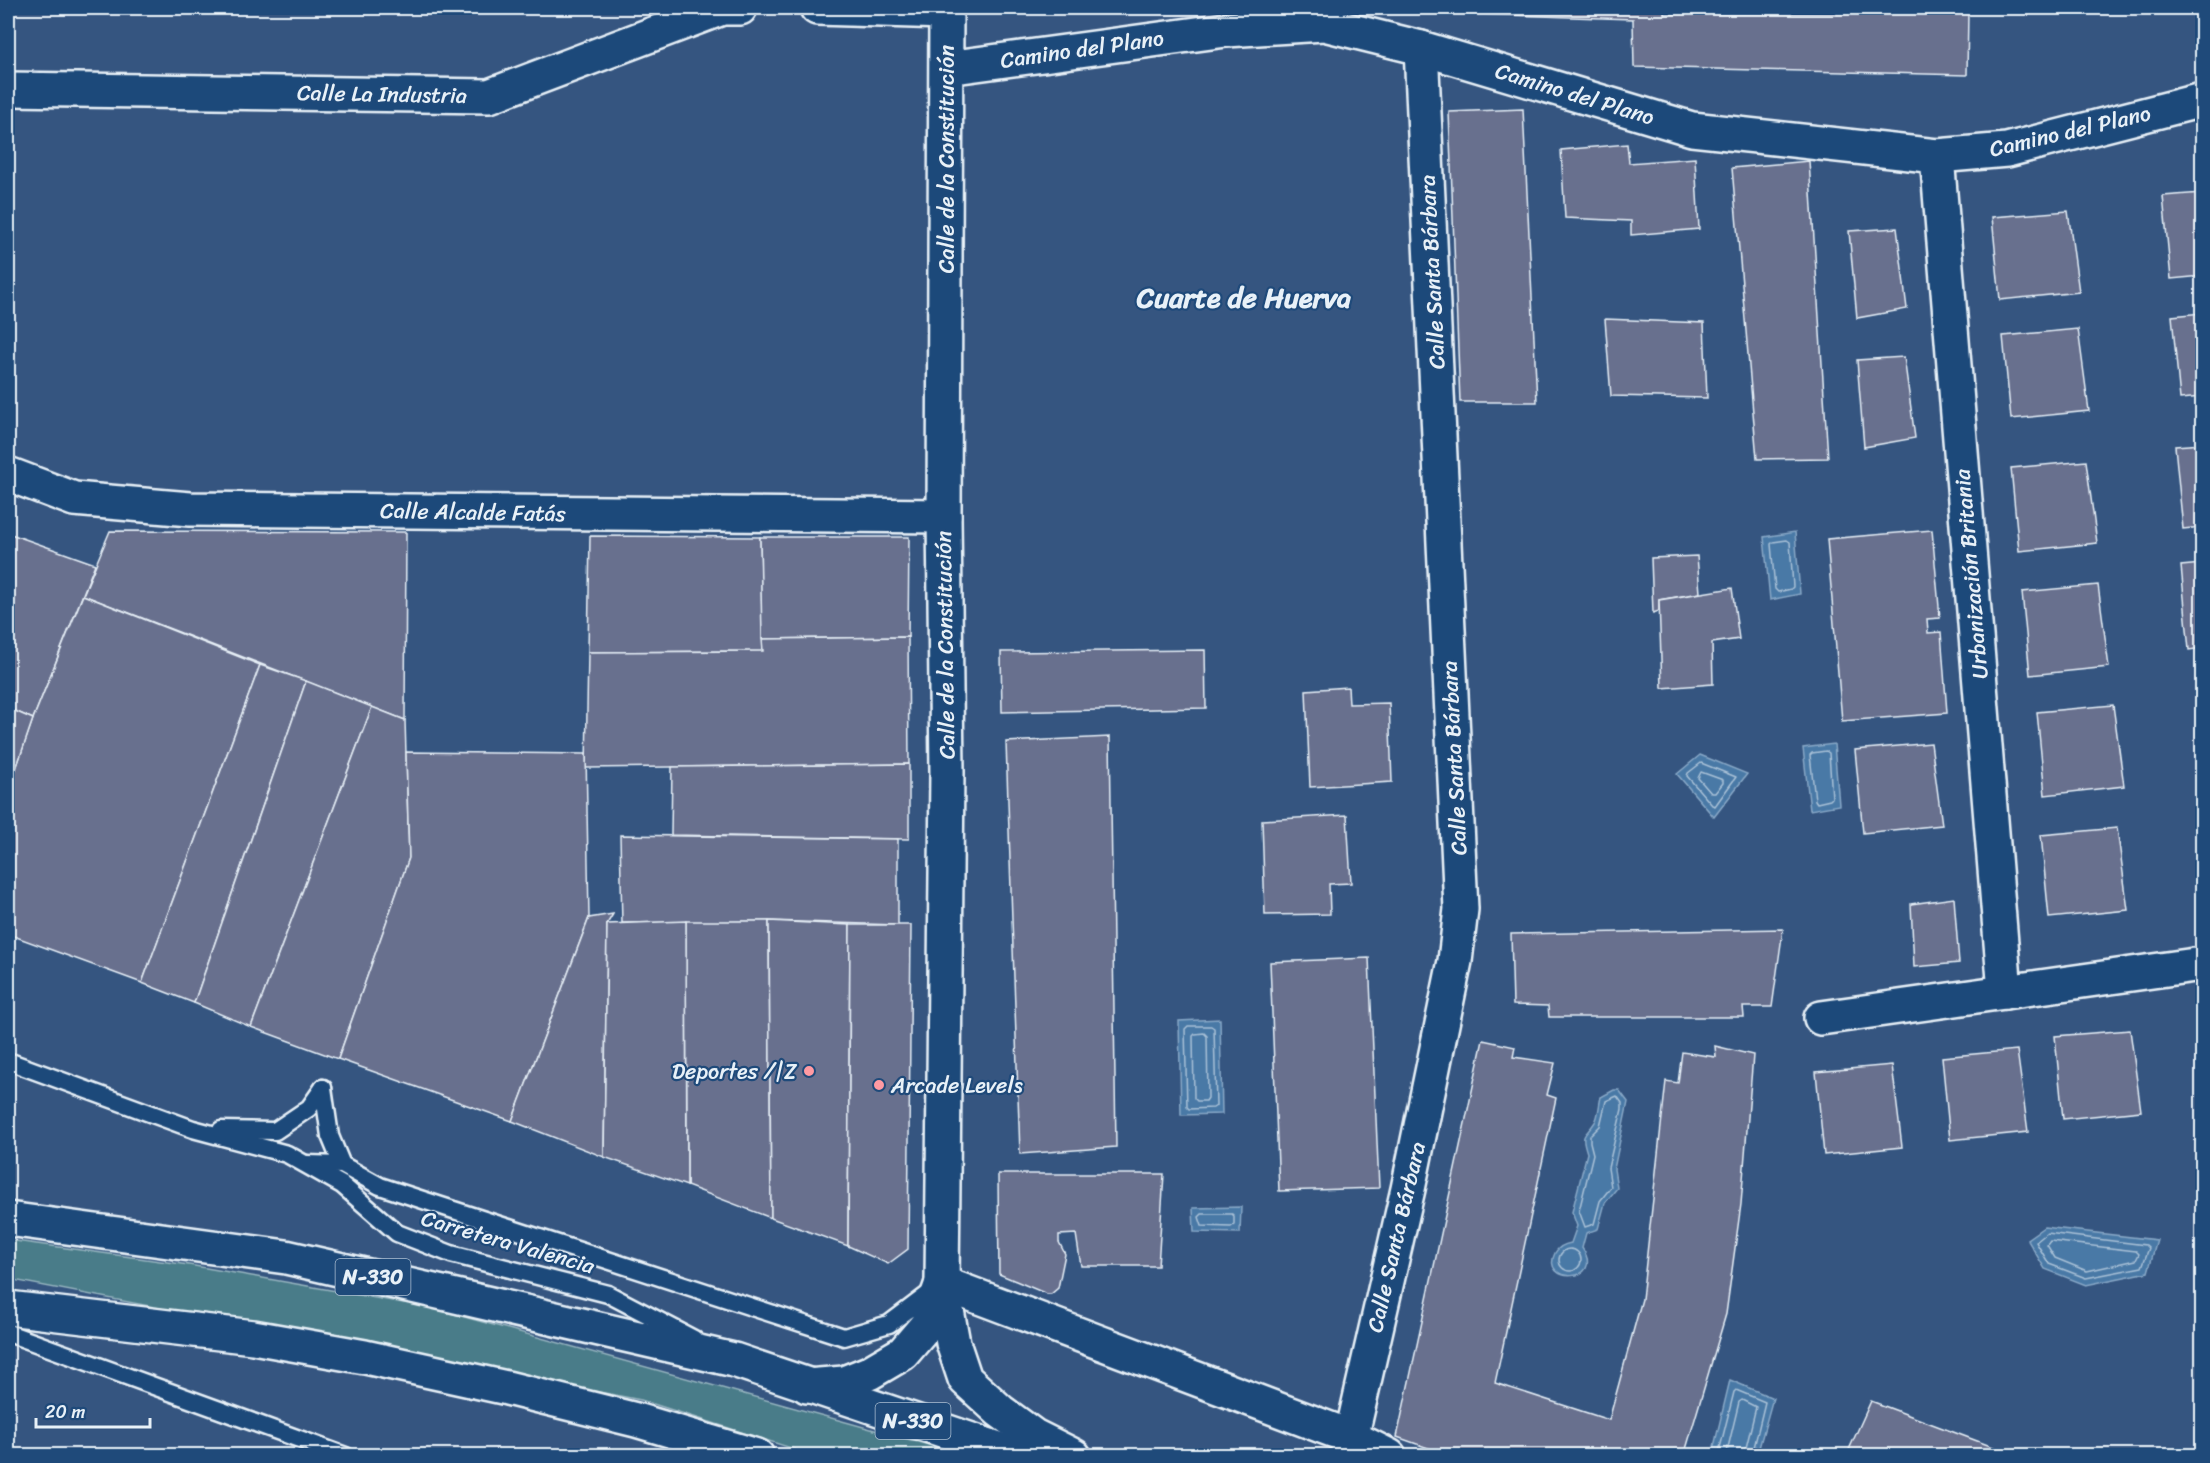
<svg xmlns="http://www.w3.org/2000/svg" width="2210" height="1463" font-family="Sriracha,sans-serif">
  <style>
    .green { fill: #497c89; stroke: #98b6c0; stroke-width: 1.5 }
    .water { fill: #4a79a6; stroke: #89a9c7; stroke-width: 1.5 }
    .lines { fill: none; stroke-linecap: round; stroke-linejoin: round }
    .shore { stroke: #a9c1d7; stroke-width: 1.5 }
    .building { fill: #686f8e; stroke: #e8f1f8; stroke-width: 1.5 }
    .lane-casing { stroke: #e8f1f8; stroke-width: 21 }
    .street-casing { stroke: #e8f1f8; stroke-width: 38 }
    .secondary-casing { stroke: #e8f1f8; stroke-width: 38 }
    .highway-casing { stroke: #e8f1f8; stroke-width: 38 }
    .lane { stroke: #1f4a7a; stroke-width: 16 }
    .street { stroke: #1f4a7a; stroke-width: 33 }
    .secondary { stroke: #1f4a7a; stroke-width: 33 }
    .highway { stroke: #1f4a7a; stroke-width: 33 }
    .poi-dot { fill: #ff9aa2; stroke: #1f4a7a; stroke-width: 2 }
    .labels { text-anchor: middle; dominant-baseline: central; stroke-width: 4.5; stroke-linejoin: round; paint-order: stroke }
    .shield { fill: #1f4a7a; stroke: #acbfd2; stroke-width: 1.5 }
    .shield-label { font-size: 21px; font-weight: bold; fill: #e8f1f8 }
    .street-label { font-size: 22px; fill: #e8f1f8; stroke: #1f4a7a }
    .poi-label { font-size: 22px; fill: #e8f1f8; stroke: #1f4a7a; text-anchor: end }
    .district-label { font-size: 28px; font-weight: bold; fill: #e8f1f8; stroke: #1f4a7a }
  </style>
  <rect width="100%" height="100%" fill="#355580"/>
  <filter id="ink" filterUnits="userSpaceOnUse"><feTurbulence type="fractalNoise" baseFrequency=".0167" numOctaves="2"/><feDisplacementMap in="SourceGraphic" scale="12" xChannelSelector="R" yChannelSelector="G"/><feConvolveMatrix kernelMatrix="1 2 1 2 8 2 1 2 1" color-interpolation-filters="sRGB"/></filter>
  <g filter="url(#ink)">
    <!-- green -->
    <path class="green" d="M8,1240L189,1265L432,1308L965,1455H813L641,1400L8,1279Z"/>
    <!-- water -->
    <g class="water">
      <path d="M1795,532L1800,594L1770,600L1764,537Z"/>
      <path d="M1834,744L1839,805L1810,810L1803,748Z"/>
      <path d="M1700,755L1747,774L1714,817L1677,774Z"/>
      <path d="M1220,1019L1222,1114L1181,1115L1179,1021Z"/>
      <path d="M1614,1090H1619L1628,1102L1614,1169L1617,1188L1605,1203L1598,1229L1586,1233L1582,1248C1607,1283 1539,1285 1555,1253C1559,1246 1565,1244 1571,1243L1577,1226L1572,1212L1587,1153C1580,1131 1585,1138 1595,1122C1599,1115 1599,1104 1601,1097Z"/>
      <path d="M1241,1207L1240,1233L1194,1232L1193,1208Z"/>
      <path d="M2044,1227L2157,1240L2148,1272L2086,1285L2045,1269L2027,1239Z"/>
      <path d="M1730,1380L1773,1398L1757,1455H1712Z"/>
    </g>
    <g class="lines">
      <!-- shore -->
      <g class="shore">
        <path d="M1787,540L1790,542L1793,587L1791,589L1778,592L1775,589L1771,544L1773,542Z"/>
        <path d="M1826,751L1829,753L1832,798L1830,800L1817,803L1815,800L1810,755L1812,753Z"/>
        <path d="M1701,763L1736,777L1715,806L1712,805L1687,776L1688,773Z"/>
        <path d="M1701,772L1723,780V783L1715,793H1711L1698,778Z"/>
        <path d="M1188,1026H1211L1214,1028L1216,1106L1213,1108L1189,1109L1187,1107L1185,1029Z"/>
        <path d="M1204,1033L1207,1036L1208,1098L1206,1101H1197L1194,1098L1193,1036L1195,1034Z"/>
        <path d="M1617,1096L1622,1103V1109L1608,1168L1611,1187L1600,1201L1594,1224L1585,1227L1579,1211L1593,1154L1590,1142V1136L1600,1126L1606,1101Z"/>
        <path d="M1202,1214H1232L1234,1216V1225L1231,1227L1202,1226L1199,1217Z"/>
        <path d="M2047,1233L2146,1245L2149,1248L2142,1267L2086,1278L2049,1264L2036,1242Z"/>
        <path d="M2050,1241L2136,1251L2139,1254L2136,1260L2087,1271L2055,1258L2047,1245Z"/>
        <circle cx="1570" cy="1260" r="11"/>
        <path d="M1718,1456L1734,1392L1736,1390L1765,1402L1752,1456"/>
        <path d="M1726,1456L1739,1402L1742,1400L1756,1407L1744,1456"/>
      </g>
    </g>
    <!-- building -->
    <g class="building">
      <path d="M1425,8H1664V14L1968,12L1967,75L1634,67L1633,19L1442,13Z"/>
      <path d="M1523,109L1537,402H1460L1449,112Z"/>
      <path d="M1627,144L1629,163L1695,158L1699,229L1631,235V221L1565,218L1561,150Z"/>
      <path d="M1809,161L1828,458L1757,459L1732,168Z"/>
      <path d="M2202,193V276L2171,279L2163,196Z"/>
      <path d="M2068,211L2079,292L2000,300L1992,217Z"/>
      <path d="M1897,228L1907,309L1857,318L1849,231Z"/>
      <path d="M2202,313V397L2180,399L2172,316Z"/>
      <path d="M1605,319L1704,323L1707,398L1611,396Z"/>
      <path d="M2078,329L2089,411L2011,419L2003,336Z"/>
      <path d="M1904,357L1915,438L1864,447L1857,360Z"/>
      <path d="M2202,444V527L2183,529L2175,446Z"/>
      <path d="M2086,461L2097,543L2019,551L2011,468Z"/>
      <path d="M1932,530L1940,618L1927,619L1928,633L1941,632L1947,713L1842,721L1827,539Z"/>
      <path d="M110,531L406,532L405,720L83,595Z"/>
      <path d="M8,533L95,564L33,719L8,708Z"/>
      <path d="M590,536L760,537L763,651L588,652Z"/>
      <path d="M760,537H909L908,637L762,639Z"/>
      <path d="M1697,556L1700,593L1659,600V611L1653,613L1651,558Z"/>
      <path d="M2202,564V648L2189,650L2181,566Z"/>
      <path d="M2098,585L2109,667L2030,675L2022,592Z"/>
      <path d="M1732,588L1739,639L1712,643L1713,684L1662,688L1659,600Z"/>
      <path d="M83,595L260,665L142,983L8,934V792L33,719Z"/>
      <path d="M908,637L909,764L586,768L588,652L763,651L762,639Z"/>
      <path d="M1205,650L1206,708L1002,712L1001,652Z"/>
      <path d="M260,665L306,681L194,1003L142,983Z"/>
      <path d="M306,681L372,707L251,1027L194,1003Z"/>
      <path d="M1348,687L1349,704L1389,703L1392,782L1310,787L1306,690Z"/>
      <path d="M2113,705L2124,786L2045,795L2037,712Z"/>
      <path d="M372,707L405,720L409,858L338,1059L251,1027Z"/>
      <path d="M8,708L33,719L8,792Z"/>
      <path d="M1110,737L1116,1147L1020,1154L1006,742Z"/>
      <path d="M1931,743L1942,825L1863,833L1855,750Z"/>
      <path d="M406,752L586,754L589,918L512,1121L338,1059L409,858Z"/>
      <path d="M909,764V839L671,835L672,767Z"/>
      <path d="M1347,815L1351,883L1329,884L1330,914L1265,915L1262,820Z"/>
      <path d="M2117,828L2128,910L2049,918L2041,835Z"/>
      <path d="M620,835L898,839V925L769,921L622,923Z"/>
      <path d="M1954,898L1959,963L1914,967L1911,904Z"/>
      <path d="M613,914L607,924L604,1157L512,1121L589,918Z"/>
      <path d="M686,921H769L771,1218L687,1186Z"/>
      <path d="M686,921L687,1186L604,1157L607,924Z"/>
      <path d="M769,921L850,925L848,1246L771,1218Z"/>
      <path d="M850,925H911L908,1249L888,1264L848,1246Z"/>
      <path d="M1783,929L1772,1007H1743L1744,1017H1549L1548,1006L1513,1005L1511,934Z"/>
      <path d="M1369,958L1379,1188L1279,1191L1270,962Z"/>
      <path d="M2130,1030L2141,1111L2063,1119L2055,1036Z"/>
      <path d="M1483,1040L1515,1047L1513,1057L1555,1063L1547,1095L1556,1098L1495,1383L1609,1420L1642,1299L1666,1081L1678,1083L1682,1052L1716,1057L1715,1046L1753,1055L1741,1204L1726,1314L1684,1456H1451L1397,1437Z"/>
      <path d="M2017,1050L2028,1132L1950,1140L1942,1057Z"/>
      <path d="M1892,1065L1902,1147L1824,1155L1816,1072Z"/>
      <path d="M998,1174H1164L1158,1266H1081L1076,1234L1059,1235V1242L1065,1254L1058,1288L1051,1294H1047L999,1274Z"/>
      <path d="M1871,1401L2017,1456H1852L1847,1454Z"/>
    </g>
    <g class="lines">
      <defs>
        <g id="lane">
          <path d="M8,1061L193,1129L287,1154L342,1185L397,1233L451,1254L608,1294L694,1339"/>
          <path d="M323,1088L330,1136L342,1165"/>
          <path d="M221,1130L275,1131L309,1108L323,1088"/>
          <path d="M307,1164L342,1165L380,1186L844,1337L889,1324L934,1290"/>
          <path d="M8,1333L346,1456"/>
        </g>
        <g id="street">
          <path d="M817,8L946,12"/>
          <path d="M947,68L1226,30L1324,24L1421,48L1692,129L1937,156L2007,150L2202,100"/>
          <path d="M8,89L489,96L722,8H740"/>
          <path d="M1937,156L2005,992L2202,964"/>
          <path d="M8,474L74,499L190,509L944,516"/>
          <path d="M1821,1018L2005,992"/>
          <path d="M942,1283L1351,1437L1389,1456"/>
          <path d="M807,1386L844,1383L869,1373L903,1353L927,1325L942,1283L947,772L944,516L946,8"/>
          <path d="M1347,1456L1408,1189L1455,961L1461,909L1421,48"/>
        </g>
        <path id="secondary" d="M942,1283L953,1343L965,1379L1000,1411L1034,1436L1074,1456"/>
        <g id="highway">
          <path d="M8,1219L286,1257L734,1360L1019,1456"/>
          <path d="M8,1308L253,1337L365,1357L507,1388L636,1420L757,1456"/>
        </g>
      </defs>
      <!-- lane casing -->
      <use href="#lane" class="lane-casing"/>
      <!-- street casing -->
      <use href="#street" class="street-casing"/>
      <!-- secondary casing -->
      <use href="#secondary" class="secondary-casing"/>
      <!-- highway casing -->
      <use href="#highway" class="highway-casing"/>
      <!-- lane -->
      <use href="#lane" class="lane"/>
      <!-- street -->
      <use href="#street" class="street"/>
      <!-- secondary -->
      <use href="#secondary" class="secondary"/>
      <!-- highway -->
      <use href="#highway" class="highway"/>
    </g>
  </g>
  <!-- markers -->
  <g class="poi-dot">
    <circle cx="809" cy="1071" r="6"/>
    <circle cx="879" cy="1085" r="6"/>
  </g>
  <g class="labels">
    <!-- shield labels -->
    <g class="shield">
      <rect x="335.5" y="1259" width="75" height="36" rx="4.5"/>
      <rect x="875.5" y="1403" width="75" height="36" rx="4.5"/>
    </g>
    <g class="shield-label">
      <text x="373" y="1277">N-330</text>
      <text x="913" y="1421">N-330</text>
    </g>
    <!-- street labels -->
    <g class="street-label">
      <text transform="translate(1082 49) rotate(-8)">Camino del Plano</text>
      <text transform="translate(382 94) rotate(1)">Calle La Industria</text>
      <text transform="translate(1575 94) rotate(17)">Camino del Plano</text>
      <text transform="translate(2070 131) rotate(-13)">Camino del Plano</text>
      <text transform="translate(946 159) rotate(-90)">Calle de la Constitución</text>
      <text transform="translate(1432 272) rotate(-93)">Calle Santa Bárbara</text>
      <text transform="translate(473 512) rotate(1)">Calle Alcalde Fatás</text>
      <text transform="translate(1971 574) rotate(-95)">Urbanización Britania</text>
      <text transform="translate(945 645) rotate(-91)">Calle de la Constitución</text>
      <text transform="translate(1454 758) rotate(-93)">Calle Santa Bárbara</text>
      <text transform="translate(1396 1237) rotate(-77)">Calle Santa Bárbara</text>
      <text transform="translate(508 1242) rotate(16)">Carretera Valencia</text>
    </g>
    <!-- poi labels -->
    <g class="poi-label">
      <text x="797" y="1071">Deportes /|Z</text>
      <text x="891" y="1085" text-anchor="start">Arcade Levels</text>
    </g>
    <!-- district labels -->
    <g class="district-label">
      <text x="1244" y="297">Cuarte de Huerva</text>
    </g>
  </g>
  <!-- margin -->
  <rect width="2210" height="1463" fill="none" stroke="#1f4a7a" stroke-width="30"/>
  <rect x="15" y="15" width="2180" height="1433" fill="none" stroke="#e8f1f8" stroke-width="2" filter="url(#ink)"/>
  <!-- scale -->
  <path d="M36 1418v9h114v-9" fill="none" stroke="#e8f1f8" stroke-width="3"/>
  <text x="45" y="1418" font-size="18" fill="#e8f1f8" stroke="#1f4a7a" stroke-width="4.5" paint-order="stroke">20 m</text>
</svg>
